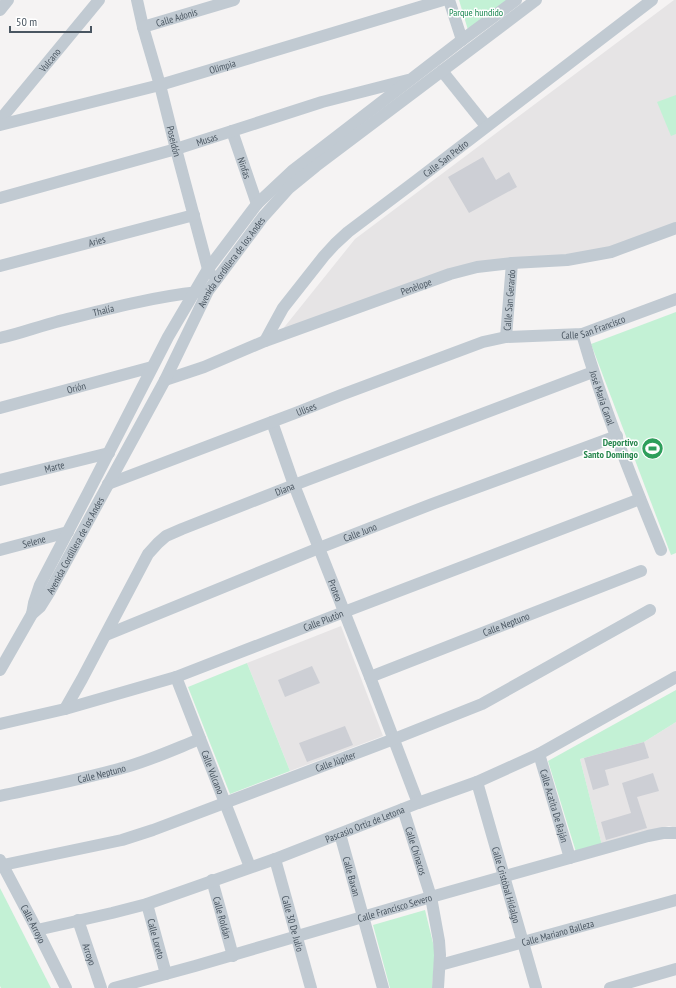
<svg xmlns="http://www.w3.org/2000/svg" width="676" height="988" font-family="'PT Sans Narrow',sans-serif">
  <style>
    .education { fill: #e6e4e5 }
    .green { fill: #c3f1d5 }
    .building { fill: #cdcfd5 }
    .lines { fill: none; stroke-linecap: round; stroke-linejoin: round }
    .minor { stroke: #c1cad2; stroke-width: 12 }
    .labels { text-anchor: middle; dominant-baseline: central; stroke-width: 3; stroke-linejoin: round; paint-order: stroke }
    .park-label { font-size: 10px; fill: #17864f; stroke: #fff }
    .street-label { font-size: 10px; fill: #4a5661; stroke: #fff }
    .leisure-label { font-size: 10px; font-weight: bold; fill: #27864d; stroke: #fff; text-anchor: end }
  </style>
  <rect width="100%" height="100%" fill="#f5f3f3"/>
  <!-- education -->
  <g class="education">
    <path d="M674,0H676V224L603,251L443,272L282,330L355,239Z"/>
    <path d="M341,626L383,736L290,771L247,663Z"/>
    <path d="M676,722V828L669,826L602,845L580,759L644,742Z"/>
  </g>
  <!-- green -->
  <g class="green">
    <path d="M459,0H513L468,30Z"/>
    <path d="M676,95V134L671,136L657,102Z"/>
    <path d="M676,312V553L671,555L591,344Z"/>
    <path d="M247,663L290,771L230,794L188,687Z"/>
    <path d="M676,690V722L644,742L580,759L602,845L576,852L548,761Z"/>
    <path d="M0,888L51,988H1L0,986Z"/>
    <path d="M425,910L435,951L432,988H390L373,925Z"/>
  </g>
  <!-- building -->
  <g class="building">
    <path d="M483,157L496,180L509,172L517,187L469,213L448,177Z"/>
    <path d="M312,666L320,683L285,697L278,680Z"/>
    <path d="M345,726L353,745L307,762L299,743Z"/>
    <path d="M644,742L649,758L605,770L609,785L593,790L584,758Z"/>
    <path d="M653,773L659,791L637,797L647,828L606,840L601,822L631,813L622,783Z"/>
  </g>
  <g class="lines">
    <!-- minor -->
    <g class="minor">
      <path id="s1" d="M137,0L143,27L160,85L176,149L208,269L210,273"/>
      <path d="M449,0L462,40"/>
      <path d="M0,10L8,0"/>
      <path id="s2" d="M143,27L234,0"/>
      <path d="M442,71L486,126"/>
      <path id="s3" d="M0,120L99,0"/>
      <path id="s4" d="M0,125L160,85L443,0"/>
      <path id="s5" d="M232,131L257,204"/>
      <path id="s6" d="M0,198L176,149L322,102L408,80"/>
      <path id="s7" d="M0,266L194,215"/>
      <path id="s8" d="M582,334C603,407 632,479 661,550"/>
      <path id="s9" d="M506,337L512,263"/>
      <path id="s10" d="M0,338C19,334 37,327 56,322C103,310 151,297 199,292"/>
      <path id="s11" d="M265,341L272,328L283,308L324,256L335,244L348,232L417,180L652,0"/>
      <path id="s12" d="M165,380L204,367L265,341L450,274L477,267L512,263L567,260L611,252L676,228"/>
      <path id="s13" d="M0,408L152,367"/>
      <path id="s14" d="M272,422L294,485L370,677L418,803"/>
      <path id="s15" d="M0,480L109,453"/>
      <path id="s16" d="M108,484L298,412L341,395L483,342L506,337L582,334L676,299"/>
      <path id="s17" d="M0,550L68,532"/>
      <path d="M32,614L34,603L40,585L88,493L168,337L208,269L257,204L292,171L462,40L516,0"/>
      <path id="s18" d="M106,635L319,548L432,504L617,436"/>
      <path id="s19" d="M0,670L32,614L40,607L50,591L165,380L208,291L263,217L289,188L316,166L536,0"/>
      <path id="s20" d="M176,677L250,867"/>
      <path id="s21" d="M370,677L641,571"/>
      <path id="s22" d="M65,709L82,679L148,554L158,543L166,536L182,529L294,485L593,372"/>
      <path id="s23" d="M0,724L65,709L176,677L344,612L640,499"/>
      <path id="s24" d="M539,754L570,858"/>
      <path id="s25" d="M477,782L536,988"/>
      <path id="s26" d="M0,796C42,787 84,779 126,767C151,760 175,749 200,739"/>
      <path id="s27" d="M403,809L431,897L439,941L440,955L438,988"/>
      <path id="s28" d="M340,834L383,988"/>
      <path id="s29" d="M275,859L311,988"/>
      <path id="s30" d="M0,860L37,930L66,988"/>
      <path id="s31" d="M3,865L122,840L153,830L394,739L482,704L650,610"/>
      <path id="s32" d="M212,880L233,956"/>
      <path id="s33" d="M147,904L166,974"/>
      <path id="s34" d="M78,920L101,988"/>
      <path id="s35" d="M37,930L112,913L147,904L275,859L418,803L477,782L539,754L676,677"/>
      <path id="s36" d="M440,965L676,900"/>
      <path id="s37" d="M114,988L195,966L431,897L648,836L663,833H676"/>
      <path d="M610,988L676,969"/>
    </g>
  </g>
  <!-- icons -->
  <defs>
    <symbol id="stadium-disc" viewBox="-11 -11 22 22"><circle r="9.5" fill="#2e9e5b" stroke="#fff"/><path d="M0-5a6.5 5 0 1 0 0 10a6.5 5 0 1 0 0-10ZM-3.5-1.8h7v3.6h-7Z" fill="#fff"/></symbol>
  </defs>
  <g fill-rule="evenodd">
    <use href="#stadium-disc" x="640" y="436" width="25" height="25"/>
  </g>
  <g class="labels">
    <!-- park labels -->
    <g class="park-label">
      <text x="476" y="12">Parque hundido</text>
    </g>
    <!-- street labels -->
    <g class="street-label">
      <text stroke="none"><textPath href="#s2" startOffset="35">Calle Adonis</textPath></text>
      <text stroke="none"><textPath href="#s3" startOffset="78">Vulcano</textPath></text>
      <text stroke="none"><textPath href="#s4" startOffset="230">Olimpia</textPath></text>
      <text stroke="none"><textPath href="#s6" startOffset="215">Musas</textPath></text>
      <text stroke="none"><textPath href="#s1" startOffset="146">Poseidón</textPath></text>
      <text stroke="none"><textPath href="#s11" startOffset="260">Calle San Pedro</textPath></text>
      <text stroke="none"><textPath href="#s5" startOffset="39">Ninfas</textPath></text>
      <text stroke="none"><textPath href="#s7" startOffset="100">Aries</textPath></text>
      <text stroke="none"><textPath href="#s19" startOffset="470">Avenida Cordillera de los Andes</textPath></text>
      <text stroke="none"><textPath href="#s12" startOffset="268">Penèlope</textPath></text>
      <text stroke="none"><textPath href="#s9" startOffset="37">Calle San Gerardo</textPath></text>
      <text stroke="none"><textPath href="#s10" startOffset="107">Thalía</textPath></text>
      <text stroke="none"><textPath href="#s16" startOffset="513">Calle San Francisco</textPath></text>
      <text stroke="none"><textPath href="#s13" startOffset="79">Orión</textPath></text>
      <text stroke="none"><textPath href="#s8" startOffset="67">José María Canal</textPath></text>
      <text stroke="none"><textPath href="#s16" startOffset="212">Ulises</textPath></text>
      <text stroke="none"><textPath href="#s15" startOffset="56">Marte</textPath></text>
      <text stroke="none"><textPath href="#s22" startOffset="329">Diana</textPath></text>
      <text stroke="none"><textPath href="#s18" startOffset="274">Calle Juno</textPath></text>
      <text stroke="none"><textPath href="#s17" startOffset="35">Selene</textPath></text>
      <text stroke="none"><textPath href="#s19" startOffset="146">Avenida Cordillera de los Andes</textPath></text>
      <text stroke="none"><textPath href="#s14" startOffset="180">Proteo</textPath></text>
      <text stroke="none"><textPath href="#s23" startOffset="340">Calle Plutòn</textPath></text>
      <text stroke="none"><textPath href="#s21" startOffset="146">Calle Neptuno</textPath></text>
      <text stroke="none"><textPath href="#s31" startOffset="349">Calle Júpiter</textPath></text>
      <text stroke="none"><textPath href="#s20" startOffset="102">Calle Vulcano</textPath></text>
      <text stroke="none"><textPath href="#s26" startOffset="104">Calle Neptuno</textPath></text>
      <text stroke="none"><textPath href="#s24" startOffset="54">Calle Acatita De Baján</textPath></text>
      <text stroke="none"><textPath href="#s35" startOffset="345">Pascasio Ortiz de Letona</textPath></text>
      <text stroke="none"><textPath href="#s27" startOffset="44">Calle Chinacos</textPath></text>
      <text stroke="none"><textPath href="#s28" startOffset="44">Calle Baxan</textPath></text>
      <text stroke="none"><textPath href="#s25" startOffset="107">Calle Cristóbal Hidalgo</textPath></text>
      <text stroke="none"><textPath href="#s37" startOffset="292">Calle Francisco Severo</textPath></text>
      <text stroke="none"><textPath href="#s32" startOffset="39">Calle Roldán</textPath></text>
      <text stroke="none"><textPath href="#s29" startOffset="67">Calle 30 De Julio</textPath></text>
      <text stroke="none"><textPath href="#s30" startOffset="72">Calle Arroyo</textPath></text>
      <text stroke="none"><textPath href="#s36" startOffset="122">Calle Mariano Balleza</textPath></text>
      <text stroke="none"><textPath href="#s33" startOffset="36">Calle Loreto</textPath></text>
      <text stroke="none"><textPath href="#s34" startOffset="36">Arroyo</textPath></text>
    </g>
    <!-- leisure labels -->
    <g class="leisure-label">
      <text x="638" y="442">Deportivo<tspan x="638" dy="12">Santo Domingo</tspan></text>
    </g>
  </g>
  <!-- scale -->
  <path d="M10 26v6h81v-6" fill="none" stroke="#4a5661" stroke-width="2"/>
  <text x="16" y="26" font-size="12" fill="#4a5661" stroke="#ffffff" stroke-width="3" paint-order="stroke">50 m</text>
</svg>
